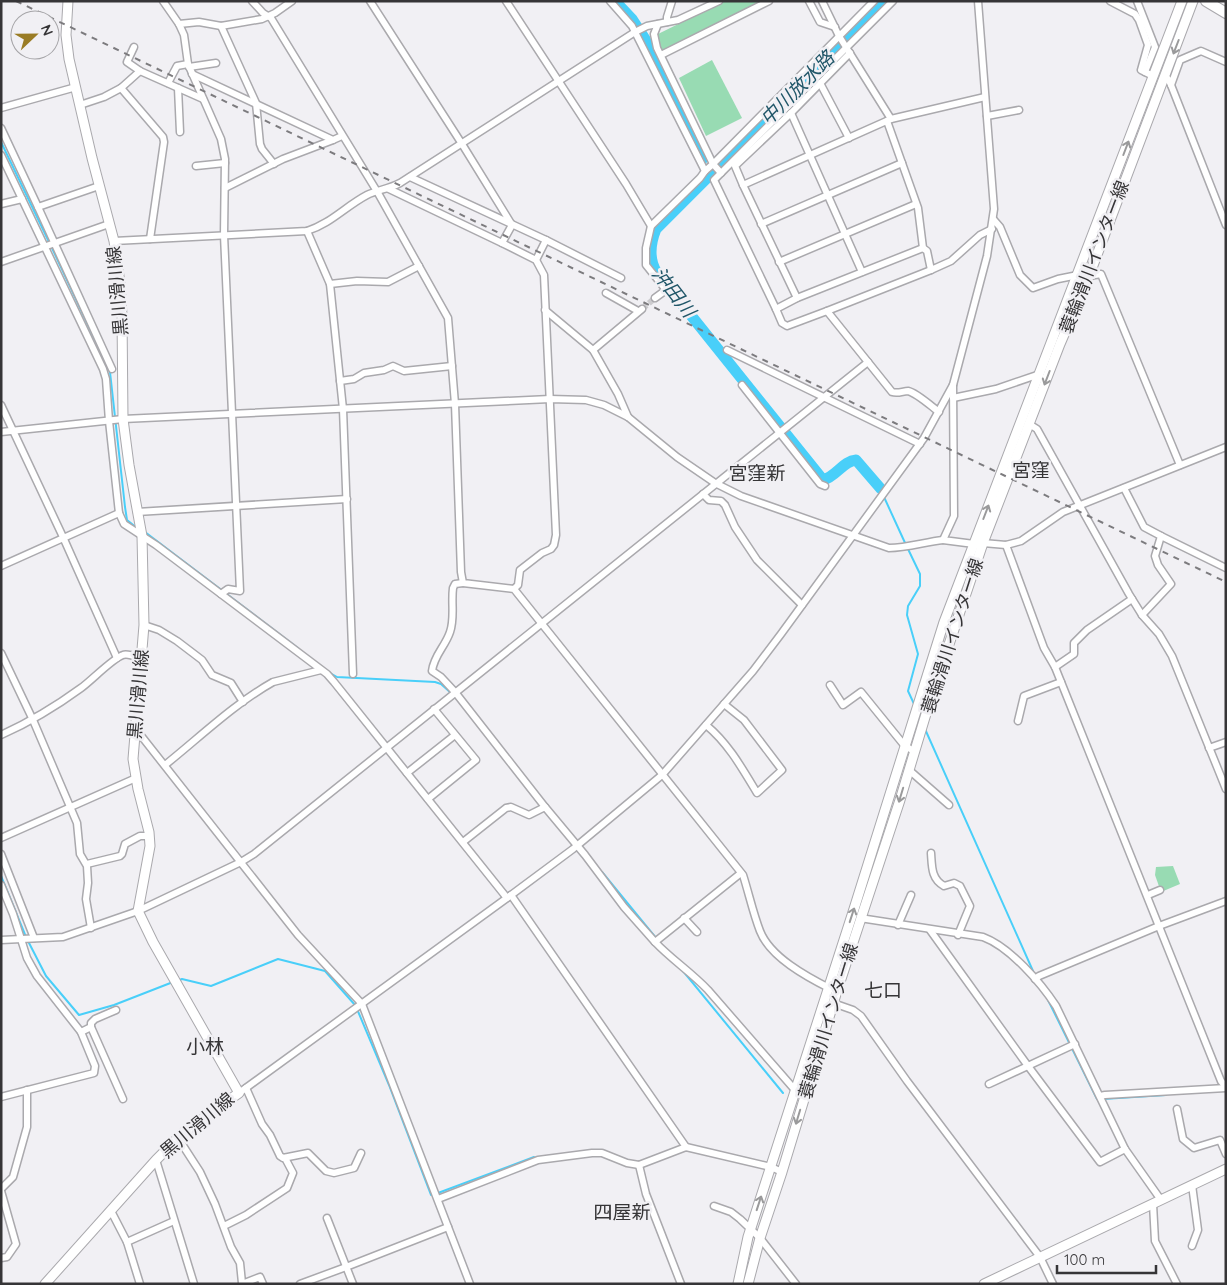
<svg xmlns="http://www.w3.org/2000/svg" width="1227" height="1285" font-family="Quicksand,'Noto Sans JP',sans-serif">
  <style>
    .green { fill: #98dbb3 }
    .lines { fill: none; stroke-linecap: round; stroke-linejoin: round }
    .stream { stroke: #49cff9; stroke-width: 2 }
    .river { stroke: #49cff9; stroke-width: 11 }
    .minor-tunnel { stroke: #cccbce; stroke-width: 6; stroke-dasharray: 6 3; stroke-linecap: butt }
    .minor-casing { stroke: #aaa9ad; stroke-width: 9 }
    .major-casing { stroke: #aaa9ad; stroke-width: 11 }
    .highway-casing { stroke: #aaa9ad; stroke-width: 12 }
    .minor { stroke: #fff; stroke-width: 6 }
    .major { stroke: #fff; stroke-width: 9 }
    .highway { stroke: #fff; stroke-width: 10 }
    .rail { stroke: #7c7b7e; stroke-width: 2; stroke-dasharray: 6 6; stroke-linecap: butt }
    .oneway { stroke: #9a9a9b }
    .labels { text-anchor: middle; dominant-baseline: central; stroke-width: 5; stroke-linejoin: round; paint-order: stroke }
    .street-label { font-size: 18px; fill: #363537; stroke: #f1f0f4 }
    .water-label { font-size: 19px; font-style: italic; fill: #205668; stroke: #f1f0f4 }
    .neighbourhood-label { font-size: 19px; fill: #363537; stroke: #f1f0f4 }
  </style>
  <rect width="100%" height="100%" fill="#f1f0f4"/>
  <!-- green -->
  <g class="green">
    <path d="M725,1H763L668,50L661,51L657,44L656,35Z"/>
    <path d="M712,60L742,118L706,136L679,78Z"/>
    <path d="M1173,866L1180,884L1161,892L1155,875L1156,867Z"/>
  </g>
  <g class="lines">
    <!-- stream -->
    <g class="stream">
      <path d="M1,142L49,242"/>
      <path d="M51,246L110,372L125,507L127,520L137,528"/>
      <path d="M884,497L906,545"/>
      <path d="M145,532L299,649"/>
      <path d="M908,549L920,574V586L908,606L907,615L918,654L908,691L915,706"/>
      <path d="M330,673L337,677L435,682L441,684L451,693"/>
      <path d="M925,729L1033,971"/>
      <path d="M602,872L656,938"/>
      <path d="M1,876L26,937"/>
      <path d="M28,941L46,976L79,1015L114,1005L173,982"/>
      <path d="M683,971L783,1093"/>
      <path d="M177,981L182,979L211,986L278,959L325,971L355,1005"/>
      <path d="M1048,1000L1097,1099H1099"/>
      <path d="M357,1009L389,1085L431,1195H433"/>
      <path d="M1103,1099L1166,1095"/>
      <path d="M438,1193L534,1157"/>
    </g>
    <!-- river -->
    <g class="river">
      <path d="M615,1L632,19L645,39L702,160"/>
      <path d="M881,489L856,460C843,461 836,477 823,480L657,273C648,259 650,244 656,229L884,1"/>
    </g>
    <!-- minor-tunnel -->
    <path class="minor-tunnel" d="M642,309L655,298"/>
    <defs>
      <g id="minor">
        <path d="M163,1L179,24L184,35L188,64L221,139L225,159L224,235L240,591L228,589L221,594"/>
        <path d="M252,1L263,13L271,18L378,193L448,318L455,404L461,572L463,583L514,589L743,875C749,894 753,913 760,931C770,957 807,977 831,989"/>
        <path d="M370,1L462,144L512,225"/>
        <path d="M506,1L626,184L651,226"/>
        <path d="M610,1L632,26L705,171L713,164L657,48L654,34L658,24"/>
        <path d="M809,1L820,22L835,27"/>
        <path d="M822,1L839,36L891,119"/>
        <path d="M874,1L713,164L721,173L893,1"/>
        <path d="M978,1L994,209L987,256L953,385L954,516L943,540L974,544L983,543L1006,545L1021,541L1063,512L1226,447"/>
        <path d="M1110,1L1135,14L1139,20L1148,45L1141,70L1153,76"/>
        <path d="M1137,1L1155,47L1145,72"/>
        <path d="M667,22V17L672,1"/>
        <path d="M179,24L199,22L221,26L262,19L275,13L292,1"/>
        <path d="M221,26L256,103L260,144L262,149L274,164"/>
        <path d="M134,47L127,62L140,71L203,99"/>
        <path d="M661,55L769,1"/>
        <path d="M189,67L216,63"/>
        <path d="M192,74L333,140L342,136"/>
        <path d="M1164,77L1168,79L1171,85L1226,225"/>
        <path d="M168,83L177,66L188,64"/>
        <path d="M820,83L849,138"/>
        <path d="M1171,85L1180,60L1201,51L1226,62"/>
        <path d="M121,88L163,137L164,142L150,239"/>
        <path d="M178,88L180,132"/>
        <path d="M80,105L104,97L121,88L140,71"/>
        <path d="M1,108L76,87"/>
        <path d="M791,113L850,53"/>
        <path d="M987,116L1019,110"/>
        <path d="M887,121L918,208L923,248L927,251L931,270L951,261L980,235L992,229"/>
        <path d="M1,128L38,207"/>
        <path d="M1,155L103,369L106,379L109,421L119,513"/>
        <path d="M196,166L225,163"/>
        <path d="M721,173L714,180L776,309"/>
        <path d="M410,177L546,240L621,278"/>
        <path d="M743,185L891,119L985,97"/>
        <path d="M99,186L38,207L112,369"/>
        <path d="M225,188L283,159L333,140"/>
        <path d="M389,189L502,243"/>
        <path d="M1,204L22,199"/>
        <path d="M993,219L1000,227L1020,275L1033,288L1058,279L1078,275"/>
        <path d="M761,224L902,163"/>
        <path d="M512,225L502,243L536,260L544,275L556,535L554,545L551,549L542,553L520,570L518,585L514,589"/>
        <path d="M307,231L330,284L343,409L353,674"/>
        <path d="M114,241L307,231C330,224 346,206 367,195C377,190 389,189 400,183L635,32L647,26L678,20L719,1"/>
        <path d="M923,248L797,298L776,309L782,323L787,326L827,311L892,392C898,394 903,391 908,391C917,393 932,407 939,412"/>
        <path d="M536,260L546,240"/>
        <path d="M1,262L109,224"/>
        <path d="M779,262L916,204"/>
        <path d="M1089,276L1101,274L1180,465"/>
        <path d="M330,284L357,281L388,282L419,266"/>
        <path d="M606,293L638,311"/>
        <path d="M655,298L666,290L646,265V248L651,226L700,178L705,171"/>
        <path d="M797,298L743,185L735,166L791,113L862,272"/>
        <path d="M545,310L593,350L618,394L628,417"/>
        <path d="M827,311L931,270"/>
        <path d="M593,350L642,309"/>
        <path d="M727,350L920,444"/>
        <path d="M340,381L354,379L364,373L384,370L393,366L404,371L452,366"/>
        <path d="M742,385L820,484L825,486"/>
        <path d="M953,398L996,389L1040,374"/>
        <path d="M1,405L63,537L117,658"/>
        <path d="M1029,424L1037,429L1129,594L1142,615L1159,634L1172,656L1226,789"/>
        <path d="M1,432L123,419L550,399L586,400L604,405L628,417L677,457L715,483L741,496L889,548C907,548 925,542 943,540"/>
        <path d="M1124,488L1144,527L1161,536L1155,556L1158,565L1171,584L1142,615"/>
        <path d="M703,494L709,500L721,501L725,505L735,527L757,560L802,605"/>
        <path d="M137,512L347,499"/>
        <path d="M1161,536L1226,568"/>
        <path d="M1006,545L1044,648L1055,667L1221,1081L1226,1087"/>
        <path d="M1,566L119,513L124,524L156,545L327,674L334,682L507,898"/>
        <path d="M463,583L455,584L453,588C451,603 455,618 450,632C445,647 434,655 432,671L441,677L455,692L545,807"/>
        <path d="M144,625L159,630L177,641L202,660L212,675L231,683L243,702"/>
        <path d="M1,653L33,720L77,823L80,854L87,866L88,883L86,899L91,928"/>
        <path d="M1055,667L1074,654V643L1087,630L1132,599"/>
        <path d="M830,685L843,705L861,692L904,745L915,752"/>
        <path d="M1018,721L1024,696L1061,682"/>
        <path d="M706,725C728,743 742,768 757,793L782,770L744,720L724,704"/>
        <path d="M135,728L298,935L362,1004L470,1284"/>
        <path d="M1,735C30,722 55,707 81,688C91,681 113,658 123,655C128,653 136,657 142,659"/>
        <path d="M1209,748L1226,742"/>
        <path d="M165,765C200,737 234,704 273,682L321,670"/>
        <path d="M909,770L949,805"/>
        <path d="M407,773L455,735"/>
        <path d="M428,799L476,760L434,709"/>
        <path d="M1,838L136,778"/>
        <path d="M463,842L506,808L511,807L529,815L545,807L585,855L624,907L655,942"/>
        <path d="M931,853C932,866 931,879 944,886L954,883L960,886L970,906L958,935"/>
        <path d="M1,854L34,938"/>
        <path d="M87,864L120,856L122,854L125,844L140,836H149"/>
        <path d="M741,873L655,942C671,959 691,972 708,990L795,1090"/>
        <path d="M1,885L13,914L27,958L37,976L81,1032L95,1066L94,1073L1,1097"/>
        <path d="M511,895L686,1147"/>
        <path d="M1148,895L1160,890"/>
        <path d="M684,918L697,932"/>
        <path d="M860,918L983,937C1010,947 1041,983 1056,1006L1125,1149L1161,1200"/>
        <path d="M898,925L911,895"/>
        <path d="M930,930L1028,1066L1100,1162L1125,1149"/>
        <path d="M1,940L63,937L138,911L241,862L254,854L868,362"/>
        <path d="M1035,979L1039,976L1159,926L1226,901"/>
        <path d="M833,1003L853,1010L861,1016L907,1081L1040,1257L1053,1284"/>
        <path d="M91,1027L123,1099"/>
        <path d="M81,1032L91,1027V1023L95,1019L116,1010"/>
        <path d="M989,1084L1075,1044"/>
        <path d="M246,1088L262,1124L270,1135L280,1156L283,1158L308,1153L326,1171L334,1173L354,1168L361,1153"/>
        <path d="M239,1093L507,898L573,849L662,775L753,671L781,634L924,438L953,385"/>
        <path d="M1100,1096L1105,1095L1226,1088"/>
        <path d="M1177,1109L1183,1139L1194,1148L1220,1140L1226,1154"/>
        <path d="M178,1138L200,1172L215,1204L231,1247L240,1263L242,1283"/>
        <path d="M156,1160L194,1284"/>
        <path d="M639,1165L646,1194L681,1284"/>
        <path d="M1,1189L13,1177L27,1127V1090"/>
        <path d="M1,1191L16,1244L7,1257L1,1258"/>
        <path d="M438,1199L538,1160L592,1153H602L627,1163L639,1165L686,1147L771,1167L782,1172"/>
        <path d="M1153,1204L1155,1241L1177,1284"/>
        <path d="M714,1206L731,1212L740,1219L760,1238L796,1284"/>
        <path d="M111,1211L127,1242"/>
        <path d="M327,1218L353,1284"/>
        <path d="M224,1226L246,1215L287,1188L293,1173L285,1158"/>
        <path d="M1192,1246L1198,1230L1192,1185"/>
        <path d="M140,1284L127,1242L174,1221"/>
        <path d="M242,1284L260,1277L263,1284"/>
        <path d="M300,1284L346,1267L448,1227"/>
      </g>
      <g id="major">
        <path d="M45,1284L156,1160L185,1131L239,1093L153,942L138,911L150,846L149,832L138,789L133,759L144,625L142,536L129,465L123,419L122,315L120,283L114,241L92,158L69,59L66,35L68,1"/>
        <path d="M738,1284L748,1237L854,909L944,622L1182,1"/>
        <path d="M748,1284L760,1238L782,1172L837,991L900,800L929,704L983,543L1060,344L1089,276L1193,1"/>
        <path d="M984,1284L1226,1169"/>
      </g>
      <path id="highway" d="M1206,1L1226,13"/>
    </defs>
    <!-- minor casing -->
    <use href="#minor" class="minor-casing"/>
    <!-- major casing -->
    <use href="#major" class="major-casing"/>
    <!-- highway casing -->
    <use href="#highway" class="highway-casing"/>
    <!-- minor -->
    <use href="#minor" class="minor"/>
    <!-- major -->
    <use href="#major" class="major"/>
    <!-- highway -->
    <use href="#highway" class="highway"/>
    <!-- rail -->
    <path class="rail" d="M16,1L1226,582"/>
  </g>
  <!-- one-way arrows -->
  <defs><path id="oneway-shaft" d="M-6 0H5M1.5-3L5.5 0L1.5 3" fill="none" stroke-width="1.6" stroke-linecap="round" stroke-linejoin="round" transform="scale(1.25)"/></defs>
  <g class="oneway">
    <use href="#oneway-shaft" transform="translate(1176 47) rotate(111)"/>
    <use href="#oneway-shaft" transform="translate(1126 148) rotate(-69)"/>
    <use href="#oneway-shaft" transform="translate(1047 378) rotate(111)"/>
    <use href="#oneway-shaft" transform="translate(986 512) rotate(-69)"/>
    <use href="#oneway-shaft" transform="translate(901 795) rotate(107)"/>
    <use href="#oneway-shaft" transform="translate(852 915) rotate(-72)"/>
    <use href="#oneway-shaft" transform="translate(798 1117) rotate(107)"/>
    <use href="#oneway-shaft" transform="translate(759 1203) rotate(-72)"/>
  </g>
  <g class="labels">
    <!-- street labels -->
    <g class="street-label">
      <text transform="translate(1094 257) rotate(-69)">蓑輪滑川インター線</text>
      <text transform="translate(117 291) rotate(-95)">黒川滑川線</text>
      <text transform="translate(952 636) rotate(-72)">蓑輪滑川インター線</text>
      <text transform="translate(138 694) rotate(-85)">黒川滑川線</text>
      <text transform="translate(828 1021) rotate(-73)">蓑輪滑川インター線</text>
      <text transform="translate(197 1125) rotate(-40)">黒川滑川線</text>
    </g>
    <!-- water labels -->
    <g class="water-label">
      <text transform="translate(797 88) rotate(-45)">中川放水路</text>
      <text transform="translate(674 292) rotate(52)">沖田川</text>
    </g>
    <!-- neighbourhood labels -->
    <g class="neighbourhood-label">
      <text x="1031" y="470">宮窪</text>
      <text x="757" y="473">宮窪新</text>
      <text x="883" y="990">七口</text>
      <text x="205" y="1046">小林</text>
      <text x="622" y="1212">四屋新</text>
    </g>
  </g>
  <!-- border -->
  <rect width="1227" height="1285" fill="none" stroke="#363537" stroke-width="5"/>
  <!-- north arrow -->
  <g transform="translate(35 35) rotate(68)"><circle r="24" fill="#f1f0f4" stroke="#a6a5a8"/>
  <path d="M0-4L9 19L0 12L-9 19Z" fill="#9a7c25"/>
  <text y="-8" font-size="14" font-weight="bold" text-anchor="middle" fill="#363537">N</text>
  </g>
  <!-- scale -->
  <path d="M1057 1265v8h99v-8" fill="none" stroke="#363537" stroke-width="2.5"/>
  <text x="1064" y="1265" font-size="15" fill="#363537" stroke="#f1f0f4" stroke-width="4" paint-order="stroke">100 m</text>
</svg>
